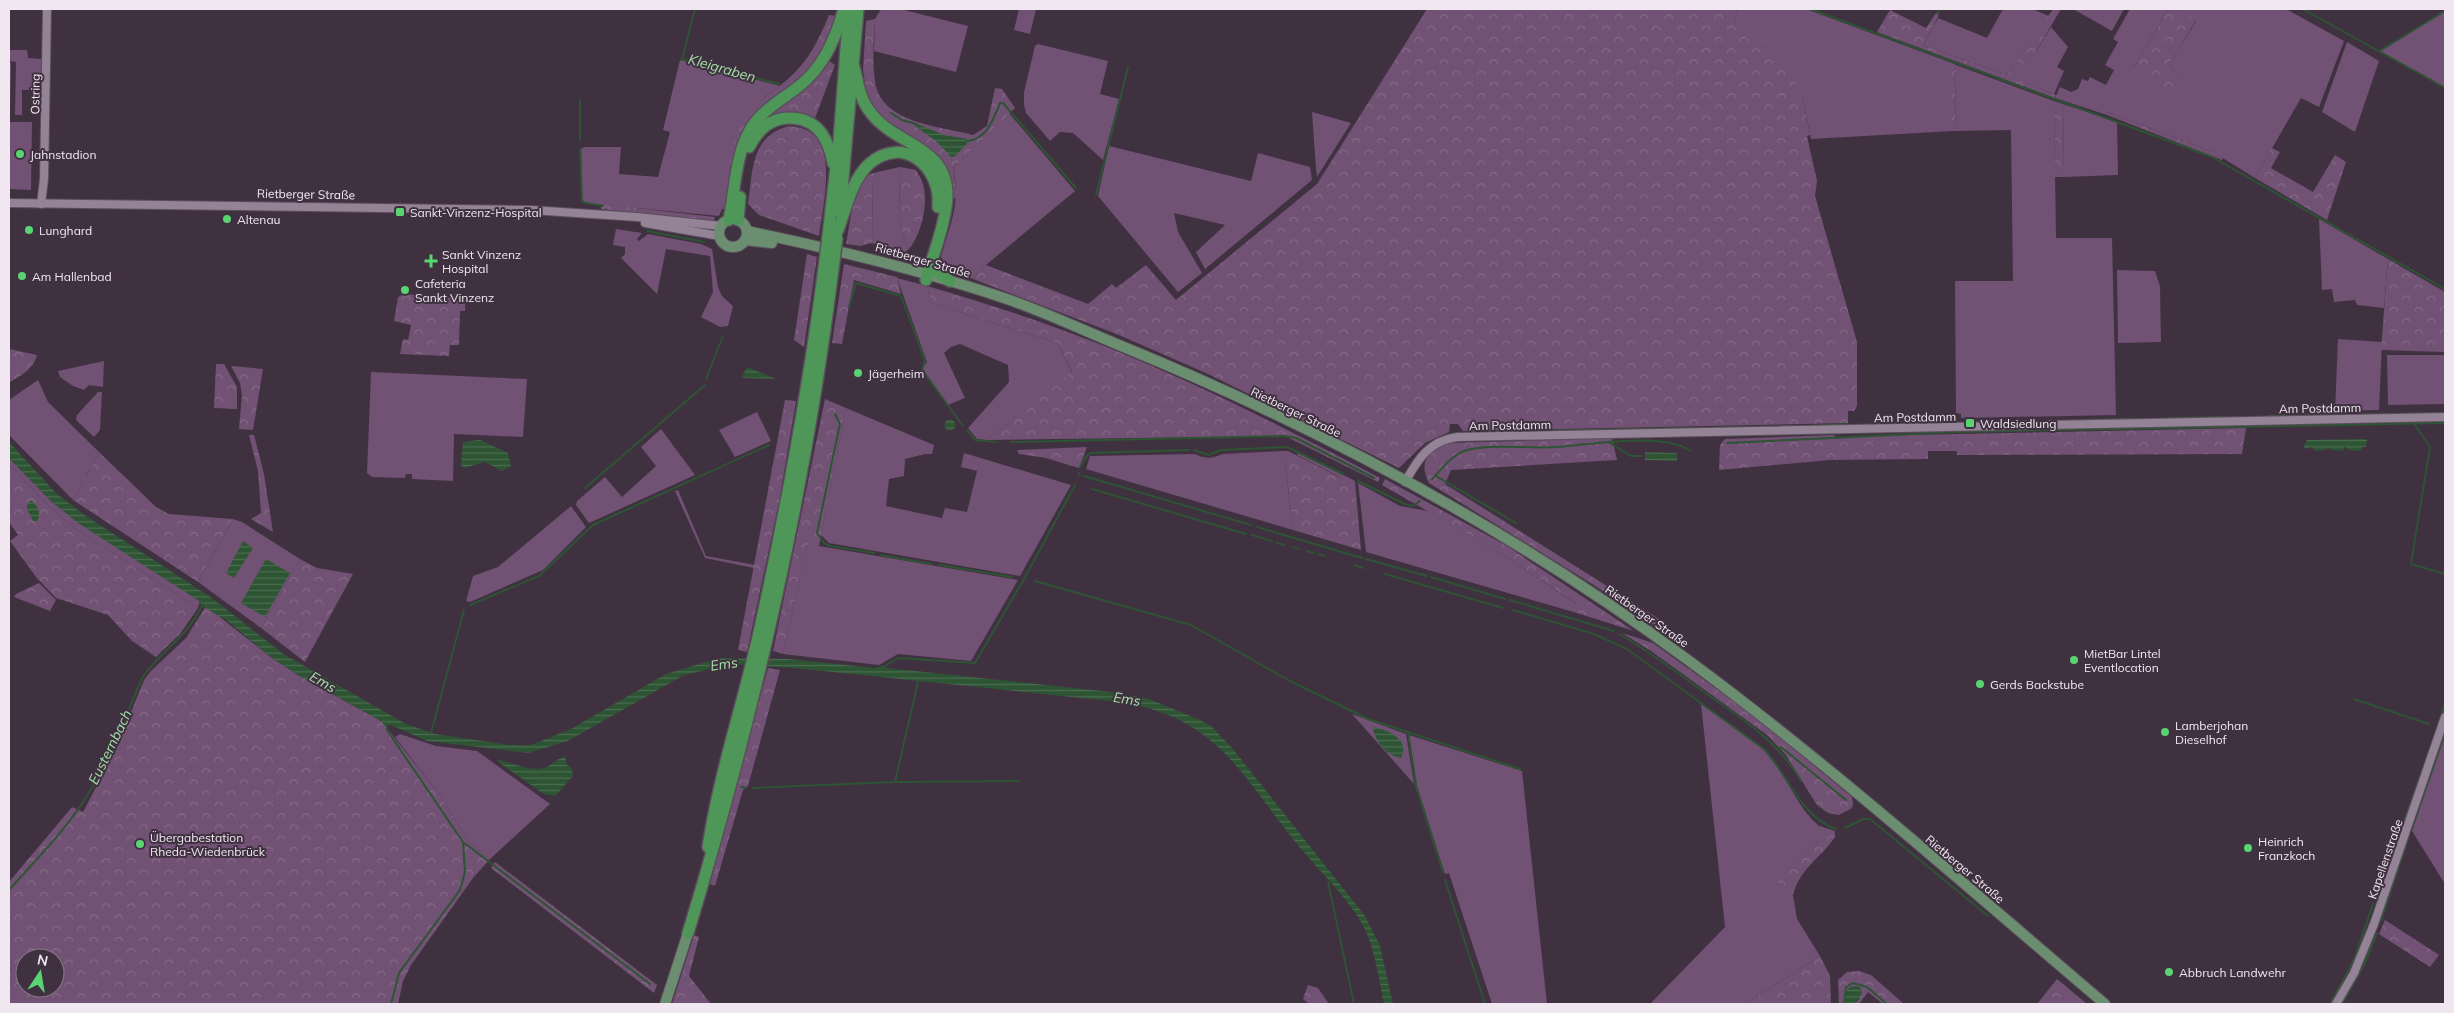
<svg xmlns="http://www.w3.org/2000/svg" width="2454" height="1013" font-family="Mulish,sans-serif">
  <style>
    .green { fill: #715174 }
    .forest { fill: url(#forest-crowns); fill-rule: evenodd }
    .water { fill: url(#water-rules) }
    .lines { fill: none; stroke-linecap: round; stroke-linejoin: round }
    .stream { stroke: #2d5433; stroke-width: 2 }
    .minor-casing { stroke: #5c4f5c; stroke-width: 10 }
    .major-casing { stroke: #5c4f5c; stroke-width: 12 }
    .highway-casing { stroke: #5c4f5c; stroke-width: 14 }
    .minor { stroke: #948396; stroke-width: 8 }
    .major { stroke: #6b8e71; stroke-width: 10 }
    .highway { stroke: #4f9659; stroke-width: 11 }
    .highway-bridge-casing { stroke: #5c4f5c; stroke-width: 14; stroke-linecap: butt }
    .highway-bridge { stroke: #4f9659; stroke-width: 11 }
    .poi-dot { fill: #58d570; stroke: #403141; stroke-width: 2 }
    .labels { text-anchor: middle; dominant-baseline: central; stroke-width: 4; stroke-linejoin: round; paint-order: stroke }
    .street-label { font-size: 12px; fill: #f1e7f1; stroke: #403141 }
    .poi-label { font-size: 12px; fill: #f1e7f1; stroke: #403141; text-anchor: start }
    .water-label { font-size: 14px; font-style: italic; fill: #a1e0a7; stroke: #403141 }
  </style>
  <defs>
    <pattern id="forest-crowns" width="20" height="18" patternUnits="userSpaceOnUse" patternTransform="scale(1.25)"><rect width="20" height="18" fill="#715174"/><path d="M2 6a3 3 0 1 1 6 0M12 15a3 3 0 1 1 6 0" fill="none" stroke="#866a88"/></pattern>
    <pattern id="water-rules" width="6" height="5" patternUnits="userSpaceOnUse" patternTransform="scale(1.25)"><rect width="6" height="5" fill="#2d5433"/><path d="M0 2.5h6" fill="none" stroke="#4c6d51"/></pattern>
  </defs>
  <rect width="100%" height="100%" fill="#403141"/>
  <!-- green -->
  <g class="green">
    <path d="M881,9H900L968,26L956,72L874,51L875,19Z"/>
    <path d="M1019,9H1036L1030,34L1014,30Z"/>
    <path d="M1738,9H1806L1952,63V131L1811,139L1802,95L1734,23Z"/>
    <path d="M2003,9H2032L2049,16L2007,75L1923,45L1938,18L1987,38Z"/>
    <path d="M2073,9H2124L2112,31Z"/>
    <path d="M2130,9H2168L2132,71L2178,77L2170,64L2196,21L2179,9H2286L2344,41L2319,107L2301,98L2255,178L2213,152L2108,112L2107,115L2055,98L2060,87L2071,92L2078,89L2082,79L2088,81L2090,77L2106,85L2114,70L2105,65L2118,42L2113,39Z"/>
    <path d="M2445,11V87L2380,51H2381Z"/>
    <path d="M2051,27L2068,47L2057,67L2064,71L2054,94L2023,82L2033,56Z"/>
    <path d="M2347,42L2379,61L2355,132L2322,112Z"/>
    <path d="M1038,44L1108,61L1100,94L1119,99L1103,160L1073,133L1060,132L1050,141L1026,113L1024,105V92L1035,46Z"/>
    <path d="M9,50H27L28,58L41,59V90H22V115H15L16,62L9,61Z"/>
    <path d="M680,60L780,86C740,111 733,142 726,185C724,195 724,207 719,216L585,203L582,198L581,149L584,147H621L619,174L658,177L670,132L663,130Z"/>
    <path d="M9,63H11L10,114H9Z"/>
    <path d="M1956,65L2054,101L2056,238H2112L2116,415L1961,418V414L1956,413L1955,281H2013L2011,130L1955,131Z"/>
    <path d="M2063,104L2117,122L2118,175L2064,177Z"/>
    <path d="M1312,112L1351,123L1317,177L1316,169Z"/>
    <path d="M1009,113L1075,191L986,265L973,279L948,269L941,257C950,224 961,205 953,168Z"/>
    <path d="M9,122H32L31,190L9,189Z"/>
    <path d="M1109,146L1251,181L1258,153L1310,167L1312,180L1205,269L1196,252L1225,225L1174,213L1178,232L1202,273L1178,292L1098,196Z"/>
    <path d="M900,167L899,220L908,250L902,254L872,243L873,173Z"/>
    <path d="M2319,219L2388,259L2384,308L2357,305L2355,300L2334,302L2332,289L2322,290Z"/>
    <path d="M616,229L642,233L637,239L639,241L648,234L701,244L712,249L718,287L722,296L733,306L728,326L720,327L701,317L713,292L710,256L666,249L657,294L621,258L625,254V247L613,245Z"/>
    <path d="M2117,270L2155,271L2160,286L2161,342L2118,343Z"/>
    <path d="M897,278L927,286L931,303L1058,343L1072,373L987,440L977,439L968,428L1009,382L1008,365L960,344L951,347L944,353L965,398L948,405L922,368L927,362Z"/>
    <path d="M2338,339L2382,342L2379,410L2335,411Z"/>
    <path d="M2387,355H2445V404L2388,405Z"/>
    <path d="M104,361L103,387L89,385L84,390L73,386L60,377L58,371Z"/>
    <path d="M371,372L527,379L523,437L454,434L453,481L412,479V474H406L405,478L372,477L367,473Z"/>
    <path d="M38,380L48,402L99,452L73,500L9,435V400Z"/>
    <path d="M98,392H102L100,430L94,437L76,420L77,415Z"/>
    <path d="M846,408L934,445L932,454H925L905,459L904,476L889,479L886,506L942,518L945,508L967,512L977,471L961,467L964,453L1071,485L1020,576L829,543L821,535Z"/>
    <path d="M757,412L771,441L735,457L719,430Z"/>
    <path d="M661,429L695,475L589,523L576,505L577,501L605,477L622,497L656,466L641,447Z"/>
    <path d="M1284,451L1293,530L1086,469L1090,456L1195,454C1205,459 1212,459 1222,454Z"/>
    <path d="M1298,453L1343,475L1342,478L1297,455Z"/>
    <path d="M9,458L52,502L78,522L200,601L198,608L73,527L48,505L9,464Z"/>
    <path d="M1358,483L1400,506L1428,511L1502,554L1578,605L1577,613L1366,552Z"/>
    <path d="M678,490L706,556L755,565L754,568L705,558L675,491Z"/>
    <path d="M571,506L586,527L543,570L470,602L466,601L473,576L498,567Z"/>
    <path d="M233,519L242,522L300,559L261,628L198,582Z"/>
    <path d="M808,543L819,546L1018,580L971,661L898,654L879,665L783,654Z"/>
    <path d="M1701,704C1726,722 1756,738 1774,762C1790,784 1799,809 1819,826V840L1776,880L1793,895L1797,919L1820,956L1745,1004H1650L1725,927Z"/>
    <path d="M1352,714L1406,734L1414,784Z"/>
    <path d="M400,734L436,746L477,751L550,804L490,859L470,843L436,790L395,737Z"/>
    <path d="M1409,735L1522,771L1547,1004H1492L1449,873L1445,874L1417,786Z"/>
    <path d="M2445,735V884L2412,831Z"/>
  </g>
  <!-- forest -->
  <g class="forest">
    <path d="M1427,9H1738L1734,23L1760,32L1791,74L1802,95L1810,135L1807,136L1817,181L1815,196L1857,342V406L1854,411H1848V423L1463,431L1458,424H1450L1449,432L1425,443L1399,468L1208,374L1119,335L973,279L986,265L1088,304L1112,284L1116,288L1146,265L1176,300L1317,184Z"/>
    <path d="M2053,9H2061L2033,56L2024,82L2056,95L2055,98L1877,32L1890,10L1926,28L1936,13L1939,15L1923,45L2007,75Z"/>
    <path d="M2168,9H2179L2196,20L2170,64L2178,77L2177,88L2160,91L2132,71Z"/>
    <path d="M829,15L837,16L831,36L810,71L756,116L727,209H722C727,180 728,146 744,120C754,102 773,92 788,79C809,61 819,39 829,15Z"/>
    <path d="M875,19C874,39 872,61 875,81C880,123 939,126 973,135L987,126L995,88L1002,89L1015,108L953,168L957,198L951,199L891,125L874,109L867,98L863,70L866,21Z"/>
    <path d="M829,61L835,65L815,118C794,110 780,116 761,125L765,115Z"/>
    <path d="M1952,63L1956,65L1955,131H1952Z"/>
    <path d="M2054,101L2063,104L2064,177H2055Z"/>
    <path d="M2108,112L2213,152L2223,158L2222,160L2107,115Z"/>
    <path d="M789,126C793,127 800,127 804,129C840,142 822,208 819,236L759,215L748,204C753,172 750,136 789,126Z"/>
    <path d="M2272,148L2280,152L2271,168L2313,192L2335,155L2346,162L2327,220L2255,178Z"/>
    <path d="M900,167L916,170C918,174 922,179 923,184C929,203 921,236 908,250L899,220Z"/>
    <path d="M873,173L872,243L860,246L846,244C850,226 853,178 873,173Z"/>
    <path d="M601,204L715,217L713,222L601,209Z"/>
    <path d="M807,254L817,257L804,347L794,340Z"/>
    <path d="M2388,259L2445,292V352L2381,350Z"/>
    <path d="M844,264L897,277L901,294L854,280L842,344L832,343Z"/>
    <path d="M927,286C988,304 1048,323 1107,347C1201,385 1291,431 1380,478L1378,482L1285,436L987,440L1072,372L1058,343L931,303Z"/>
    <path d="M404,294L465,299V311H460L459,345H450L449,356L400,354L403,339L408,340L411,325L394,321L398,297Z"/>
    <path d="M9,349L37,355C33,370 21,375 9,383Z"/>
    <path d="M216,364H224L237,387V409L214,408Z"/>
    <path d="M231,366L263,369L253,430L239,429L242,395L240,383Z"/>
    <path d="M825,399L846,408L819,546L808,544L783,654L773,651Z"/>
    <path d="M785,400L796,401L779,502L747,652L738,650Z"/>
    <path d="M2246,428L2242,454L1957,455V451H1928V459L1830,460L1719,470L1720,445L1725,439L1834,435L1836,439L1862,436Z"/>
    <path d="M249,435H254L264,474L273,532L251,519L261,513L258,471Z"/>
    <path d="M1612,438L1617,460L1451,470L1445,484L1667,624L1663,631L1592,584L1429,483C1418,461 1428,451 1449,443Z"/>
    <path d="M1087,447L1079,468L1046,458L1019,454L1017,450Z"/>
    <path d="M1284,451H1288L1341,478L1343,475L1355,481L1361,550L1293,530Z"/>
    <path d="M99,452L156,507L169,514L233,519L198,582L73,500Z"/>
    <path d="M9,464L48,505L73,527L198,608L180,634L156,657L132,641L108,615L56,598L36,577L10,541L18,535L9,522Z"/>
    <path d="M1385,479L1507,546L1634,631L1577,613V604L1502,554L1382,485Z"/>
    <path d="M300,559L317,568L353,574L305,662L261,628Z"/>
    <path d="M39,583L56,600L50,611L14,597L16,594Z"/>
    <path d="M206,606L272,658L298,675L381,721L436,790L470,843L490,859L473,878L411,965L403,981L398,1004H9V882L72,807L83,812L116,749L144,680L151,671L186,638ZM25,958H55V988H25Z"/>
    <path d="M1622,633L1653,643L1750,713L1852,797L1853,803L1852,808L1839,815L1828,813L1817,805L1785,754L1767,735L1651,651Z"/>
    <path d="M768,668L780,670L748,786L743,790L715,886L710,884Z"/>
    <path d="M1819,826L1835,831V837C1821,858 1800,868 1793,895L1775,880L1819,840Z"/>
    <path d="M495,862L657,985L654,993L491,868Z"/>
    <path d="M2385,920L2439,955L2430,967L2379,934Z"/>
    <path d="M694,935L699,937L689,976L711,1004H672Z"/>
    <path d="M1820,956L1830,976L1831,1004H1745Z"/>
    <path d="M1859,971L1871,975L1904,1004H1883L1868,992L1859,1004H1839L1838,980L1847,972Z"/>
    <path d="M2057,979L2087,1004H2037Z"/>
    <path d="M1308,985L1318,988L1329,1004H1309L1303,999Z"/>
  </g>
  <!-- water -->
  <g class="water">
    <path d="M915,123L944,135L967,139V144L954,157H951L937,142L915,126Z"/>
    <path d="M747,367L774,378L775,379L744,378L742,377Z"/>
    <circle cx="950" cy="425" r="5.5"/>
    <path d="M2365,439L2367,440L2366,447H2362L2361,451L2348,450L2345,446L2343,451L2332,450L2328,447L2327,450L2315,451L2312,447L2305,449L2304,446L2307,440Z"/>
    <path d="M480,440L508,453L511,466L502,471L485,462L464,468L461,465L463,442Z"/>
    <path d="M9,442L56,493L83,514L209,596L285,655L406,724L435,734L510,745H531L571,729L666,674L719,658L788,659L875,668L882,666L887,668L1111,692L1149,699L1200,720L1211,726L1233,749L1365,916L1380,946L1393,1004H1384C1379,981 1376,956 1367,934C1355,905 1322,874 1302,850C1242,779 1222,718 1120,702L794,668L732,664L684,675L568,741L528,753L427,741L391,725L385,726L381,721L298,675L272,658L226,620L204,607L199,601L78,523L52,502L9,458Z"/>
    <path d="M1645,452L1677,453V461L1645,460Z"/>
    <path d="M32,501C38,506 42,515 36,522L33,521L27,509L28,502Z"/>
    <path d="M243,541L253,548L234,578L226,573Z"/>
    <path d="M266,559L290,573L265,617L241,603Z"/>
    <path d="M1374,727C1390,731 1410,740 1401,758C1387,756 1376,742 1373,729Z"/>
    <path d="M565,756L567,765L572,769L573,776L555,796L544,794L501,764L497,760C512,762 531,772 544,768C552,765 557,759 565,756Z"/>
    <path d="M1856,986L1860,987L1862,992L1859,1000L1854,1004H1845L1846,991L1850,987Z"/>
  </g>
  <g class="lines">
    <!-- stream -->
    <g class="stream">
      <path d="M695,9L682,59L779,84"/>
      <path d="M1810,9L2212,157L2445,289"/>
      <path d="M2303,9L2445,88"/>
      <path d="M1938,13L1940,9"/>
      <path d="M2379,51L2445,11"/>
      <path d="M580,100V140"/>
      <path d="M891,113L902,120L916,124"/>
      <path d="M967,141C987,139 993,120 1000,103H1003L1076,188"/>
      <path d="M580,149L582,202L603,206"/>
      <path d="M1096,195L1128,67"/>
      <path d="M647,231L704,242"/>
      <path d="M849,307L856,283L901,296L925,360L922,370L963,426"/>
      <path d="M706,379L723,336"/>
      <path d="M835,414L840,424L817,533L824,543L830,546L874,553"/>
      <path d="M2336,415L2445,413"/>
      <path d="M2268,416L2331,415"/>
      <path d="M2169,418L2227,417"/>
      <path d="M2120,419H2160"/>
      <path d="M2086,420L2115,419"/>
      <path d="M2414,424L2430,447L2411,564L2445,574"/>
      <path d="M1809,426L1849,424"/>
      <path d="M1700,428L1804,426"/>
      <path d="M967,430L975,440L996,442"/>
      <path d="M1468,432L1692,428"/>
      <path d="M1011,442L1285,436L1296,438L1374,478"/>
      <path d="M1610,443L1631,456H1641"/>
      <path d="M1727,443L1956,432L2445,423"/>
      <path d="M1194,450L1209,455L1221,450L1287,447L1343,474"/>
      <path d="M1080,467L1085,458L1090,453L1189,450"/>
      <path d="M1078,476L1079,473"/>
      <path d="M1084,476L1251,525"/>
      <path d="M1436,476L1516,523"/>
      <path d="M1432,479C1441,470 1451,456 1464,451C1486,443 1530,449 1555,447C1590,445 1662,431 1691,451"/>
      <path d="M1358,481L1407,505L1413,506L1420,501"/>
      <path d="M585,488L705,385"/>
      <path d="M1092,489L1246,534"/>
      <path d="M1257,527L1362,558"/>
      <path d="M1252,535L1272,541"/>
      <path d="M1277,543L1284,545"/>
      <path d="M1293,547L1299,549"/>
      <path d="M1307,551L1314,553"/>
      <path d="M1318,554L1324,556"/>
      <path d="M881,555L931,564"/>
      <path d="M1366,559L1427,576"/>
      <path d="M939,565L1012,577"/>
      <path d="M1355,565L1363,568"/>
      <path d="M1385,574L1503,608"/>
      <path d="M1431,577L1505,599"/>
      <path d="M1035,581L1191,625L1290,681L1368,719L1520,769"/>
      <path d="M1510,600L1614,631"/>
      <path d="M470,605L539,576L593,525L769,445"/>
      <path d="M1513,610L1594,634L1627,649L1764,749C1789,776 1800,816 1836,829"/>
      <path d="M1619,634C1649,651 1677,672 1704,692C1741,718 1778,741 1801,781"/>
      <path d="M883,667L898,658L975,663L1024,579L1075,485"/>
      <path d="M2354,699L2429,724"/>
      <path d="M2439,723L2445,703"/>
      <path d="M387,725V730L463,842L650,984"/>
      <path d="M1408,732L1416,786L1443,872"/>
      <path d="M431,733L464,610"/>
      <path d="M1778,748L1781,747L1846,800"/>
      <path d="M895,782L918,682"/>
      <path d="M741,787L746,788"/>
      <path d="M753,788L895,782L1019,781"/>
      <path d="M1876,802L1996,904"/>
      <path d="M1845,828L1863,819H1870L1988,916"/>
      <path d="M2412,828L2445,733"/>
      <path d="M2394,850L2437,729"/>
      <path d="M1445,880L1485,1004"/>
      <path d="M1328,882L1354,1004"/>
      <path d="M9,890C34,862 62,834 83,802C108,764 124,720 142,678C162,649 186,639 203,604"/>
      <path d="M2381,921L2409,836"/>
      <path d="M391,1004L399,973L460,890L465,872L463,842"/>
      <path d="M1844,1004L1846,987L1853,983L1867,987L1887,1004"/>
      <path d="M2330,1004L2354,960L2373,904"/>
      <path d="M2342,1004L2364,965L2377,933"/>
    </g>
    <defs>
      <g id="minor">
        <path d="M9,203L531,210L637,217L721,226"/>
        <path d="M41,204L44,179L47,9"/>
        <path d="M645,223L720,236"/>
        <path d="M1405,482C1418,459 1429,441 1457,437L2445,417"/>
        <path d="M2336,1004L2354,973L2374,924L2445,717"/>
      </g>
      <g id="major">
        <circle cx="733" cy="233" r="14"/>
        <path d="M747,231C833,249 918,269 1001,297C1041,310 1080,329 1119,345C1319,427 1514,531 1688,660C1833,767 1968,888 2105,1004"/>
        <path d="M745,240L772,243"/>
        <path d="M665,1004L688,933"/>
      </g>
      <g id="highway">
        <path d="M854,67C858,83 860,100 871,113C896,146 948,145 947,197C946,222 933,255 926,280"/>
        <path d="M749,147C753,140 757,133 763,128C780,113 809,115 822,134C828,143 831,152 833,163"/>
        <path d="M840,213L858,9"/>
        <path d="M729,220C735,191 735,156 750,130C761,111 781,100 798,87C824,67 835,39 844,9"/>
        <path d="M738,220L740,197"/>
        <path d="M838,230C846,208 852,180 869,164C903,134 942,167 938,207"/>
        <path d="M828,236L839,141L849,9"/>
        <path d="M932,259L939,273L950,281"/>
        <path d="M708,847C719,775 742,707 758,637C785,515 808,392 824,268"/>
        <path d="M688,933C754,717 805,494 833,269"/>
      </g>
    </defs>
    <!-- minor casing -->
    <use href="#minor" class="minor-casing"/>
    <!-- major casing -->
    <use href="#major" class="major-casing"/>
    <!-- highway casing -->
    <use href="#highway" class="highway-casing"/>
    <!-- minor -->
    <use href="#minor" class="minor"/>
    <!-- major -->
    <use href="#major" class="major"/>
    <!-- highway -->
    <use href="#highway" class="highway"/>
    <defs>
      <g id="highway-bridge">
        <path d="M824,268L828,236"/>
        <path d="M833,269L837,237"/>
      </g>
    </defs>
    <!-- highway-bridge casing -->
    <use href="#highway-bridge" class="highway-bridge-casing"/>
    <!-- highway-bridge -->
    <use href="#highway-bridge" class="highway-bridge"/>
  </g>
  <!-- markers -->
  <g class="poi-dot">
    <circle cx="20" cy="154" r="5"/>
    <rect x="395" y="207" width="10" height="10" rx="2.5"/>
    <circle cx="227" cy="219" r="5"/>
    <circle cx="29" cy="230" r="5"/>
    <path d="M428.5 253.5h5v5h5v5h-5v5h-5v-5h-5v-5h5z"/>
    <circle cx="22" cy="276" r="5"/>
    <circle cx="405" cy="290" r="5"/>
    <circle cx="858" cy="373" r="5"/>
    <rect x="1965" y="418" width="10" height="10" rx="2.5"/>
    <circle cx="2074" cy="660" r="5"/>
    <circle cx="1980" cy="684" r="5"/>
    <circle cx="2165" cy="732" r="5"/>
    <circle cx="140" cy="844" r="5"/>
    <circle cx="2248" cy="848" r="5"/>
    <circle cx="2169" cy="972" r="5"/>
  </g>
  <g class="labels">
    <!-- street labels -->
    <g class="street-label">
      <text transform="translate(35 94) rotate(-89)">Ostring</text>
      <text transform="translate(306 194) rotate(1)">Rietberger Straße</text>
      <text transform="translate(923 260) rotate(16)">Rietberger Straße</text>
      <text transform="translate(2320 408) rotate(-1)">Am Postdamm</text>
      <text transform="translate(1296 412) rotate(26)">Rietberger Straße</text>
      <text transform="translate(1915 417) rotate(-1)">Am Postdamm</text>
      <text transform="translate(1510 425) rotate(-1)">Am Postdamm</text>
      <text transform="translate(1647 616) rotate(35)">Rietberger Straße</text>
      <text transform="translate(2385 859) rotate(-71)">Kapellenstraße</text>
      <text transform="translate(1965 869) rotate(40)">Rietberger Straße</text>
    </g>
    <!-- poi labels -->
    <g class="poi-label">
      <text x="30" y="154">Jahnstadion</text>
      <text x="410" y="212">Sankt-Vinzenz-Hospital</text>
      <text x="237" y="219">Altenau</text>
      <text x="39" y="230">Lunghard</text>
      <text x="442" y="254">Sankt Vinzenz<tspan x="442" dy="14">Hospital</tspan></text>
      <text x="32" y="276">Am Hallenbad</text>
      <text x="415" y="283">Cafeteria<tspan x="415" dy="14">Sankt Vinzenz</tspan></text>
      <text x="868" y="373">Jägerheim</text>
      <text x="1980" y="423">Waldsiedlung</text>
      <text x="2084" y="653">MietBar Lintel<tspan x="2084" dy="14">Eventlocation</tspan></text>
      <text x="1990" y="684">Gerds Backstube</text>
      <text x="2175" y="725">Lamberjohan<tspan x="2175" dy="14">Dieselhof</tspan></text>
      <text x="150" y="837">Übergabestation<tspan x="150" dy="14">Rheda-Wiedenbrück</tspan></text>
      <text x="2258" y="841">Heinrich<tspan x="2258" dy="14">Franzkoch</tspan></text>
      <text x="2179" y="972">Abbruch Landwehr</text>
    </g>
    <!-- water labels -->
    <g class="water-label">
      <text transform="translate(722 68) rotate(16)">Kleigraben</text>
      <text transform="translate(724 664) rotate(-8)">Ems</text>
      <text transform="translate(323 682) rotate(30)">Ems</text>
      <text transform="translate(1127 699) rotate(9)">Ems</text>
      <text transform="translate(110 747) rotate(-64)">Eusternbach</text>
    </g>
  </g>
  <!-- border -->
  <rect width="2454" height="1013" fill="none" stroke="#f1e7f1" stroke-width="20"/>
  <!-- north arrow -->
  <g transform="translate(40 973) rotate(12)"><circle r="24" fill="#403141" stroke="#877a87"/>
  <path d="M0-4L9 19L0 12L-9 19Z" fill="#58d570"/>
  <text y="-8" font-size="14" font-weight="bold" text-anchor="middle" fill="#f1e7f1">N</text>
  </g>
</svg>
